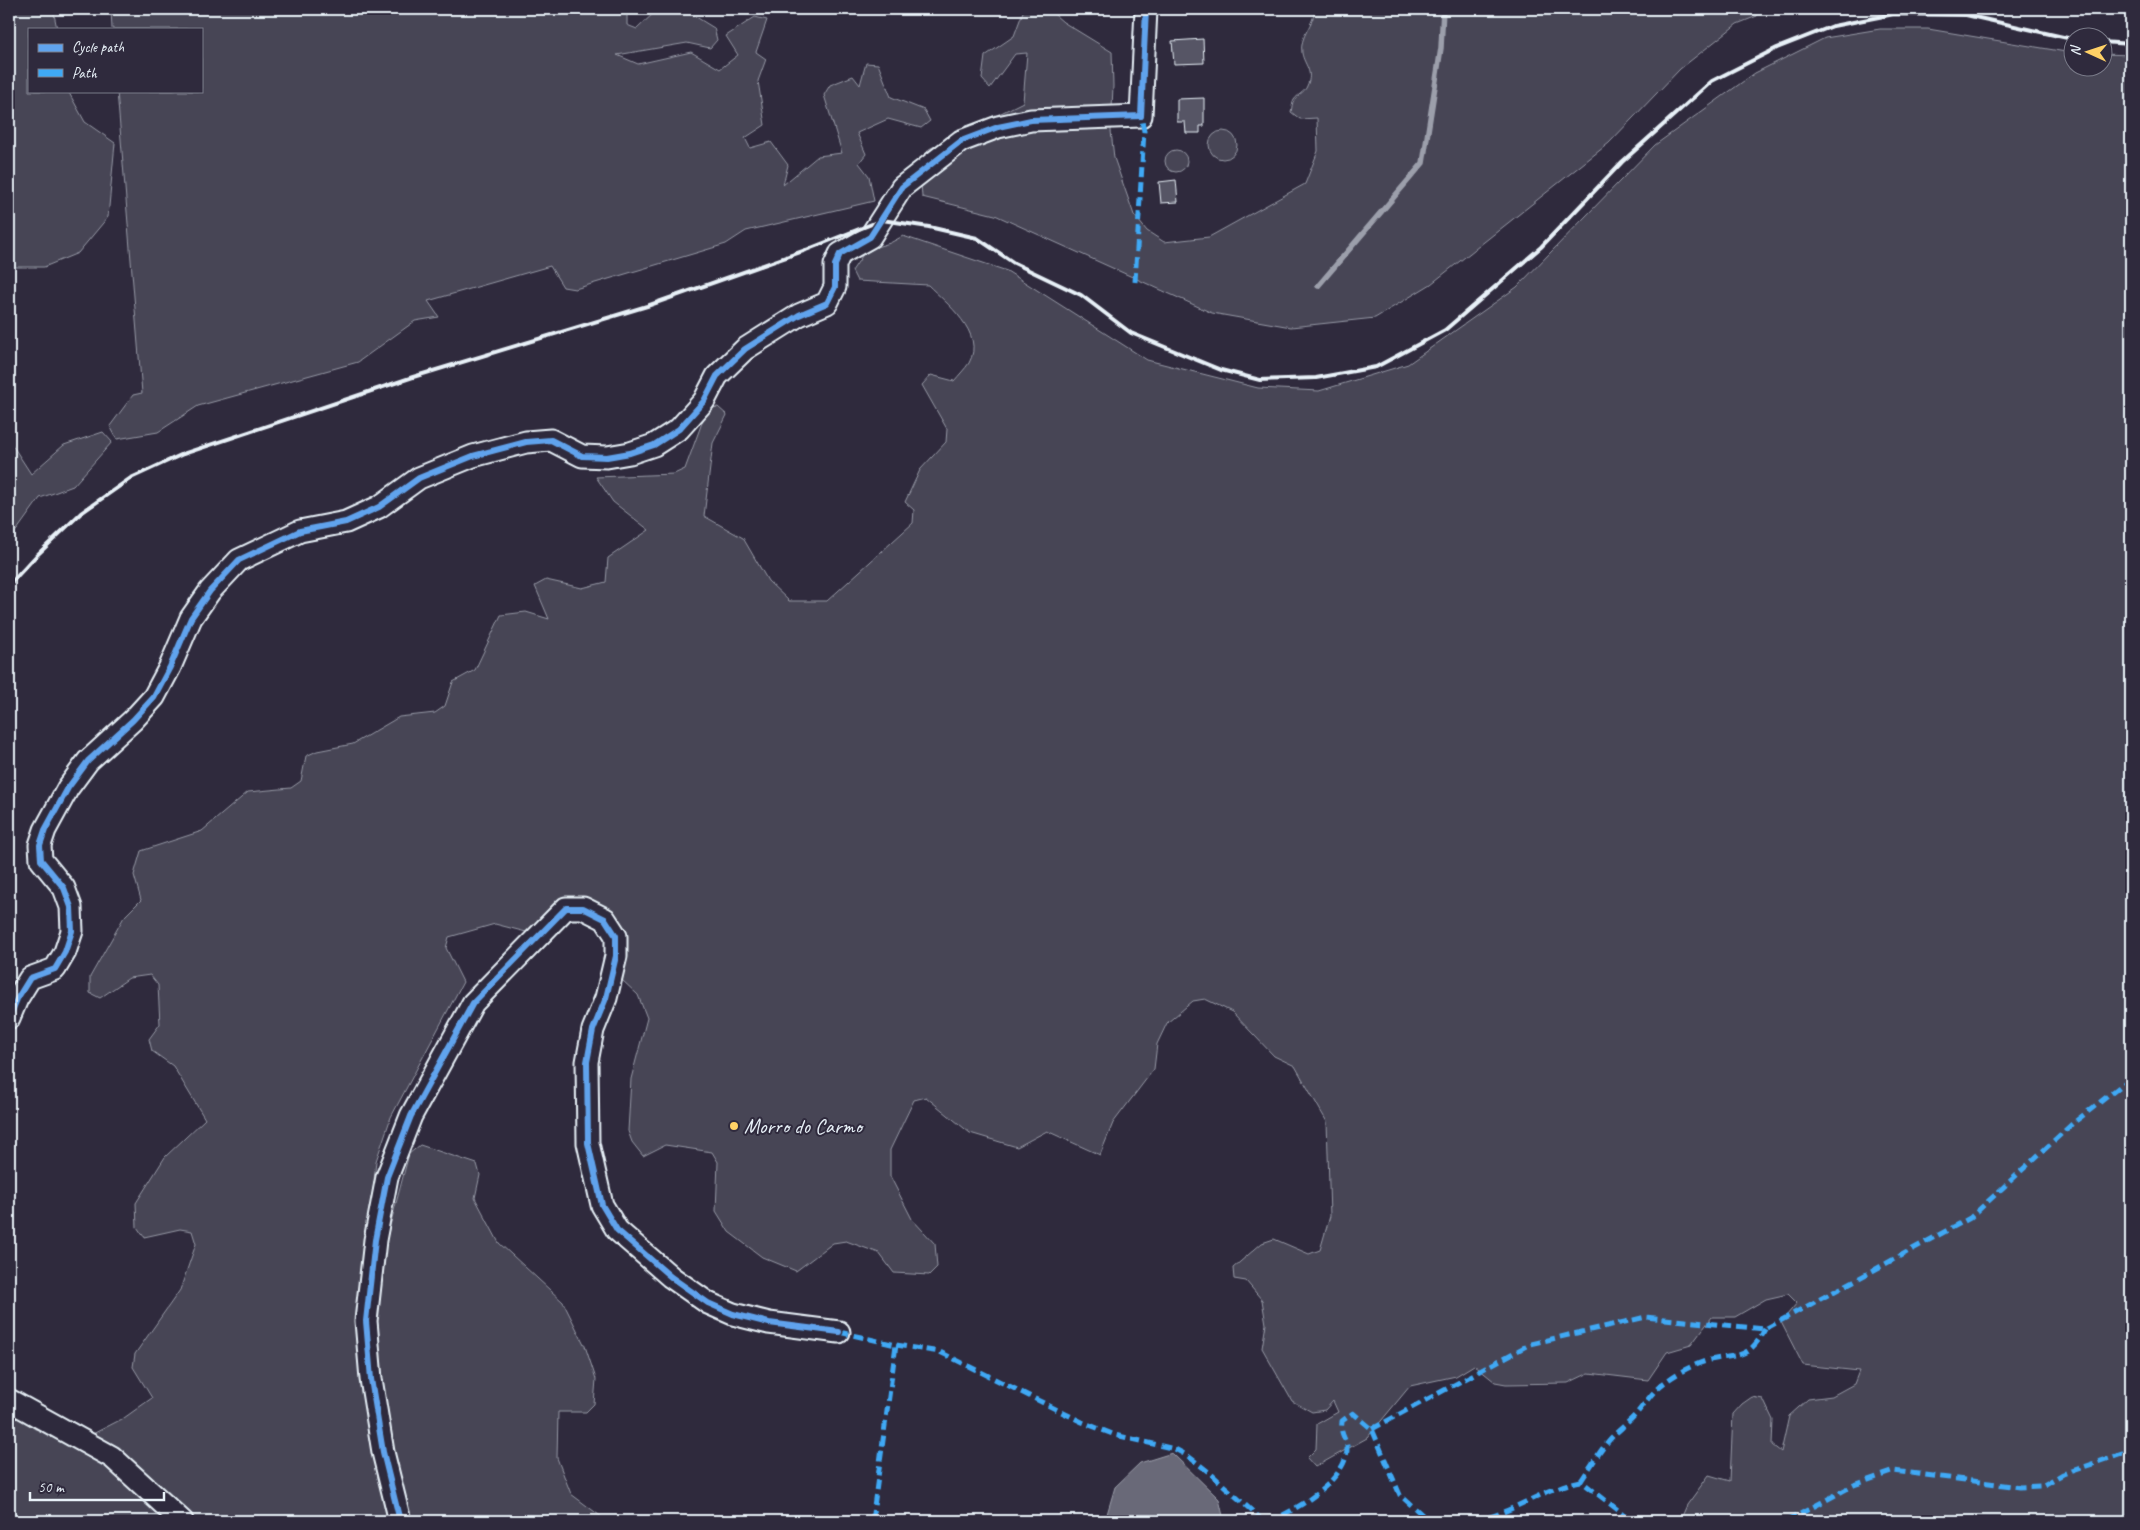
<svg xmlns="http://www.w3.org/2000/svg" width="2140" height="1530" font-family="Caveat,sans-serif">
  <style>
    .green { fill: #464455; stroke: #979aa6 }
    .water { fill: #696978; stroke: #9c9fab }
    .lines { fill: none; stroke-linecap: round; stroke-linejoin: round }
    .stream { stroke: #9c9fab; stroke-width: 5.5 }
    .building { fill: #575565; stroke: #e8f1f8 }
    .minor-casing { stroke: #e8f1f8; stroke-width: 25 }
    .minor { stroke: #2f2a3d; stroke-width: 21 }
    .rail { stroke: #e8f1f8; stroke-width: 4 }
    .quiet { stroke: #3fa9f5; stroke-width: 5; stroke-dasharray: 10 5; stroke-linecap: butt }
    .cycleway-casing { stroke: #2f2a3d; stroke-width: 9 }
    .cycleway { stroke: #60a3ed; stroke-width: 6 }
    .poi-dot { fill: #ffd166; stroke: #2f2a3d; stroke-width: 2 }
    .labels { text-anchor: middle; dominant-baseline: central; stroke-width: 4; stroke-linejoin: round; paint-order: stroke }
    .poi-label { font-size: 21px; fill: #e8f1f8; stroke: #2f2a3d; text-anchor: start }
  </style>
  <rect width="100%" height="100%" fill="#2f2a3d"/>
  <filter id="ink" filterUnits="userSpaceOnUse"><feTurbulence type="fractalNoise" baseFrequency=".02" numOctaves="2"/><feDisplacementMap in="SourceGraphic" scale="10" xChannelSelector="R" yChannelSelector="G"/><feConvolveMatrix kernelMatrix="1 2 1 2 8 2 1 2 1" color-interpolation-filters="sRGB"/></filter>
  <g filter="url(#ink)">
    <!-- green -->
    <g class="green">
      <path d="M9,9H53L57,29H29V91H68L85,122L115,143L108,217L78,253L44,267H9Z"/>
      <path d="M111,9H627V25L637,29L658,9H683L714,28L717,40L710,48L687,43L617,55L638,64L691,52L720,69L738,55L726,36L755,17L767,20L756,52L766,59L758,81L765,125L745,138L750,148L771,142L788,165L783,185L818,156L842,153L824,95L830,85L853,76L860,85L866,63L878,64L891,97L924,110L930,121L921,128L888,119L857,133L866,154L859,163L869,176L874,201L746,231L726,244L575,289L563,287L550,266L428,301L439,317L415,321L358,362L198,406L158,432L117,439L110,426L133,395L142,393L117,91H201V29H112Z"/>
      <path d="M1024,9H1048L1063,22L1112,52L1113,86L1111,131L1114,158L1134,215L1147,231L1164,242L1209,237L1305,184L1318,151L1317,118L1300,119L1291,112C1292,108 1292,103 1294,100C1297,95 1305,92 1307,86C1314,71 1304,65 1302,53C1299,36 1314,25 1315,9H1758L1757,16L1737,24L1680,69L1609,143L1431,284L1375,318L1291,327L1212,313L995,215L922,197L920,168L929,149L1023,102L1027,53L1015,54L990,88L982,79L985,56L1014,36Z"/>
      <path d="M1880,29H1928L2072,53V68H2102L2103,54L2131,55V1521H1680L1687,1505L1709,1475L1730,1481L1733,1414L1742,1404L1752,1397L1763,1399L1773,1420L1772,1445L1781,1452L1789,1416L1808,1399L1832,1396L1854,1384L1859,1371L1803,1365L1781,1322L1797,1303L1788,1294L1766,1299L1735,1317H1712L1691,1345L1667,1352L1648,1380L1589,1373L1568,1383L1506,1384L1495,1382L1474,1365L1456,1376L1410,1386L1367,1438L1315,1467L1307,1458L1316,1449L1317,1424L1338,1412L1333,1401L1325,1410L1312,1412L1292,1401L1262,1348L1266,1324L1262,1300L1246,1281L1234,1279L1233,1268L1262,1243L1274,1239L1309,1254L1320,1250L1330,1216L1327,1122L1295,1066L1274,1056L1232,1012L1205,999L1193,1001L1167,1023L1157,1044L1154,1069L1113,1123L1100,1155L1047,1131L1017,1147L970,1133L926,1097L914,1100L890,1150V1176L912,1219L935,1244L937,1267L929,1275L894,1273L879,1253L846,1241L833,1243L796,1271L762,1257L729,1232L716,1211L718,1162L712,1152L665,1145L643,1156L632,1142L628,1131L631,1079L647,1018L638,995L621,979L618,938L586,904L530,933L495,924L449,937L446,948L463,982L391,1117L376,1161L369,1229L386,1241L409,1154L420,1145L477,1164L480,1175L475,1198L499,1243L563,1302L585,1346L596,1379L594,1404L586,1412H558L557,1458L571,1494L607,1521H9V1410L35,1429L77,1442L124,1418L152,1398L133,1367L135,1354L180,1290L196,1244L192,1231L180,1229L144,1237L137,1227L136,1203L165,1157L205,1119L173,1066L152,1051L149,1039L160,1024L158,985L150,975L129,978L100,998L90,993V977L124,917L141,900L134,875L141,851L202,831L248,792L291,788L301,781L306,756L317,751L353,744L399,717L435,713L445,706L453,682L475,670L501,615L526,612L549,619L535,586L546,580L582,588L606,582L608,558L649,530L613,502L596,477L674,474L685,469L707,409L718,407L727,415L713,443L704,516L743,538L768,581L789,601H827L913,523L914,510L905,502L920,470L946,442L947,429L922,385L931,375L954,381C959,375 965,369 969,363C986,333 946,303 928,285L857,281L852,271L866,250L890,243L903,236L1007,271L1147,360L1258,388L1319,391L1408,364L1517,287L1655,145L1755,73L1825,38Z"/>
      <circle cx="1223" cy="145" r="14"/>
      <circle cx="1176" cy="161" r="11"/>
      <path d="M103,432L112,442L73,486L40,498L17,530L9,537V440L31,474L64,445Z"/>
    </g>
    <!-- water -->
    <path class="water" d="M1172,1453L1219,1499L1223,1516L1219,1521H1105L1115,1487L1140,1463Z"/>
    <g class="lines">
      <!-- stream -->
      <path class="stream" d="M1318,286L1423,163L1441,48L1443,9"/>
    </g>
    <!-- building -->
    <g class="building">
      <path d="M1203,39L1204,63L1174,64L1172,41Z"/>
      <path d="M1204,98V126H1200V133H1186L1185,122H1177V99Z"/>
      <path d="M1176,180L1178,202L1161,203L1159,182Z"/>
    </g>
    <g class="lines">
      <defs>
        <g id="minor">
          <path d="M9,1018L17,999L30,978L55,969L65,952L72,931L71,907L64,888L41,860L40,845L45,830L68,788L88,761L133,720L154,697L170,667L191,618L210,591L239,560L300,531L346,522L379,507L419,478L473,456L526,442L551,440L582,456L607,457L630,453L654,445L679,429L704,401L717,376L745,349L799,315L827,303L835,287V265L840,254L870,237L902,187L961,141L998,127L1031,120L1141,116L1146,9"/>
          <path d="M9,1400L112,1457L182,1521"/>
          <path d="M400,1521L383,1452L371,1379L366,1321L375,1240L387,1177L411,1116L473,1003L566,908H583L605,919L616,936V956L606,998L593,1030L587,1062L588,1143L602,1205L617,1230L671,1277L708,1303L733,1314L769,1323L839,1332"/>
        </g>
      </defs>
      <!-- minor casing -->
      <use href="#minor" class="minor-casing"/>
      <!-- minor -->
      <use href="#minor" class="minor"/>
      <!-- rail -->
      <g class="rail">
        <path d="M2102,42L2131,44"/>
        <path d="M9,585L36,556L81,513L131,478L183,454L413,377L647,306L806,250L882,220L929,227L977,238L1014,263L1081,295L1131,333L1221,370L1260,380L1316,378L1376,367L1445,330L1541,247L1622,162L1712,81L1777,48L1833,26L1894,14L1966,15L2072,39"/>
      </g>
      <!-- quiet -->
      <g class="quiet">
        <path d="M1135,282L1144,131L1141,116"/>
        <path d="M839,1332L896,1345L872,1521"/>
        <path d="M896,1345L940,1352L1082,1422L1115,1435L1175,1449L1188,1456L1210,1473L1263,1521"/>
        <path d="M1372,1429L1530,1344L1646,1317L1765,1329L1970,1218L2072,1124L2131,1078"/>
        <path d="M1581,1481C1591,1466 1600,1450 1612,1437C1620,1429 1629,1422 1637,1413C1647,1401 1654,1389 1668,1380C1679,1372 1693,1365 1706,1361C1736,1353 1748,1362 1765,1329"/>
        <path d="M1269,1521C1294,1512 1349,1479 1347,1447C1347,1442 1343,1437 1342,1432C1341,1429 1342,1424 1342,1421L1353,1413L1372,1429L1400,1495L1427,1519L1435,1521"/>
        <path d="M1475,1521C1513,1513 1544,1488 1581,1481L1632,1521"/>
        <path d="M1787,1521L1854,1485L1894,1471L2020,1487L2042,1486L2063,1474L2122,1454L2131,1455"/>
      </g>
      <defs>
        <g id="cycleway">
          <path d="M9,1018L17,999L30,978L55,969L65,952L72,931L71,907L64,888L41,860L40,845L45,830L68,788L88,761L133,720L154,697L170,667L191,618L210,591L239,560L300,531L346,522L379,507L419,478L473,456L526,442L551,440L582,456L607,457L630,453L654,445L679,429L704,401L717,376L745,349L799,315L827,303L835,287V265L840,254L870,237L902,187L961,141L998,127L1031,120L1141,116L1146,9"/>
          <path d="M400,1521L383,1452L371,1379L366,1321L375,1240L387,1177L411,1116L473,1003L566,908H583L605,919L616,936V956L606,998L593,1030L587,1062L588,1143L602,1205L617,1230L671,1277L708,1303L733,1314L769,1323L839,1332"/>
        </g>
      </defs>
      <!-- cycleway casing -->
      <use href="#cycleway" class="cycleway-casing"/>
      <!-- cycleway -->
      <use href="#cycleway" class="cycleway"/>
    </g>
  </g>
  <!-- markers -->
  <circle class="poi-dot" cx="734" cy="1126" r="5"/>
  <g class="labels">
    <!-- poi labels -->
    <g class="poi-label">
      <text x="744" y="1126">Morro do Carmo</text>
    </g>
  </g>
  <!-- margin -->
  <rect width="2140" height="1530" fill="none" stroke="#2f2a3d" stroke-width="30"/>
  <rect x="15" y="15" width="2110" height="1500" fill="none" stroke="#e8f1f8" stroke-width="2" filter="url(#ink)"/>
  <!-- legend -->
  <rect x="28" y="28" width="175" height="65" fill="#2f2a3d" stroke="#797a88"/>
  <rect x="38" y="44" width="25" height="8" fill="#60a3ed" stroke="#797a88"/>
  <text x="72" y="52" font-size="15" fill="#e8f1f8">Cycle path</text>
  <rect x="38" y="69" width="25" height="8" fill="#3fa9f5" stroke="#797a88"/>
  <text x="72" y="78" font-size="15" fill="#e8f1f8">Path</text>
  <!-- north arrow -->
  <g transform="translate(2088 52) rotate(273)"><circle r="24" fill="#2f2a3d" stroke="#797a88"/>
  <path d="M0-4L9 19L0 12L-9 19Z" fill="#ffd166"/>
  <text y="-8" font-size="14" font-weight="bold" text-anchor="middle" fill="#e8f1f8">N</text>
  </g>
  <!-- scale -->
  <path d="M30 1492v8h134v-8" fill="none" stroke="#e8f1f8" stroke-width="2.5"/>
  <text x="38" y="1492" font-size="15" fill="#e8f1f8" stroke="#2f2a3d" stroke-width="4" paint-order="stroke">50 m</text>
</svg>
